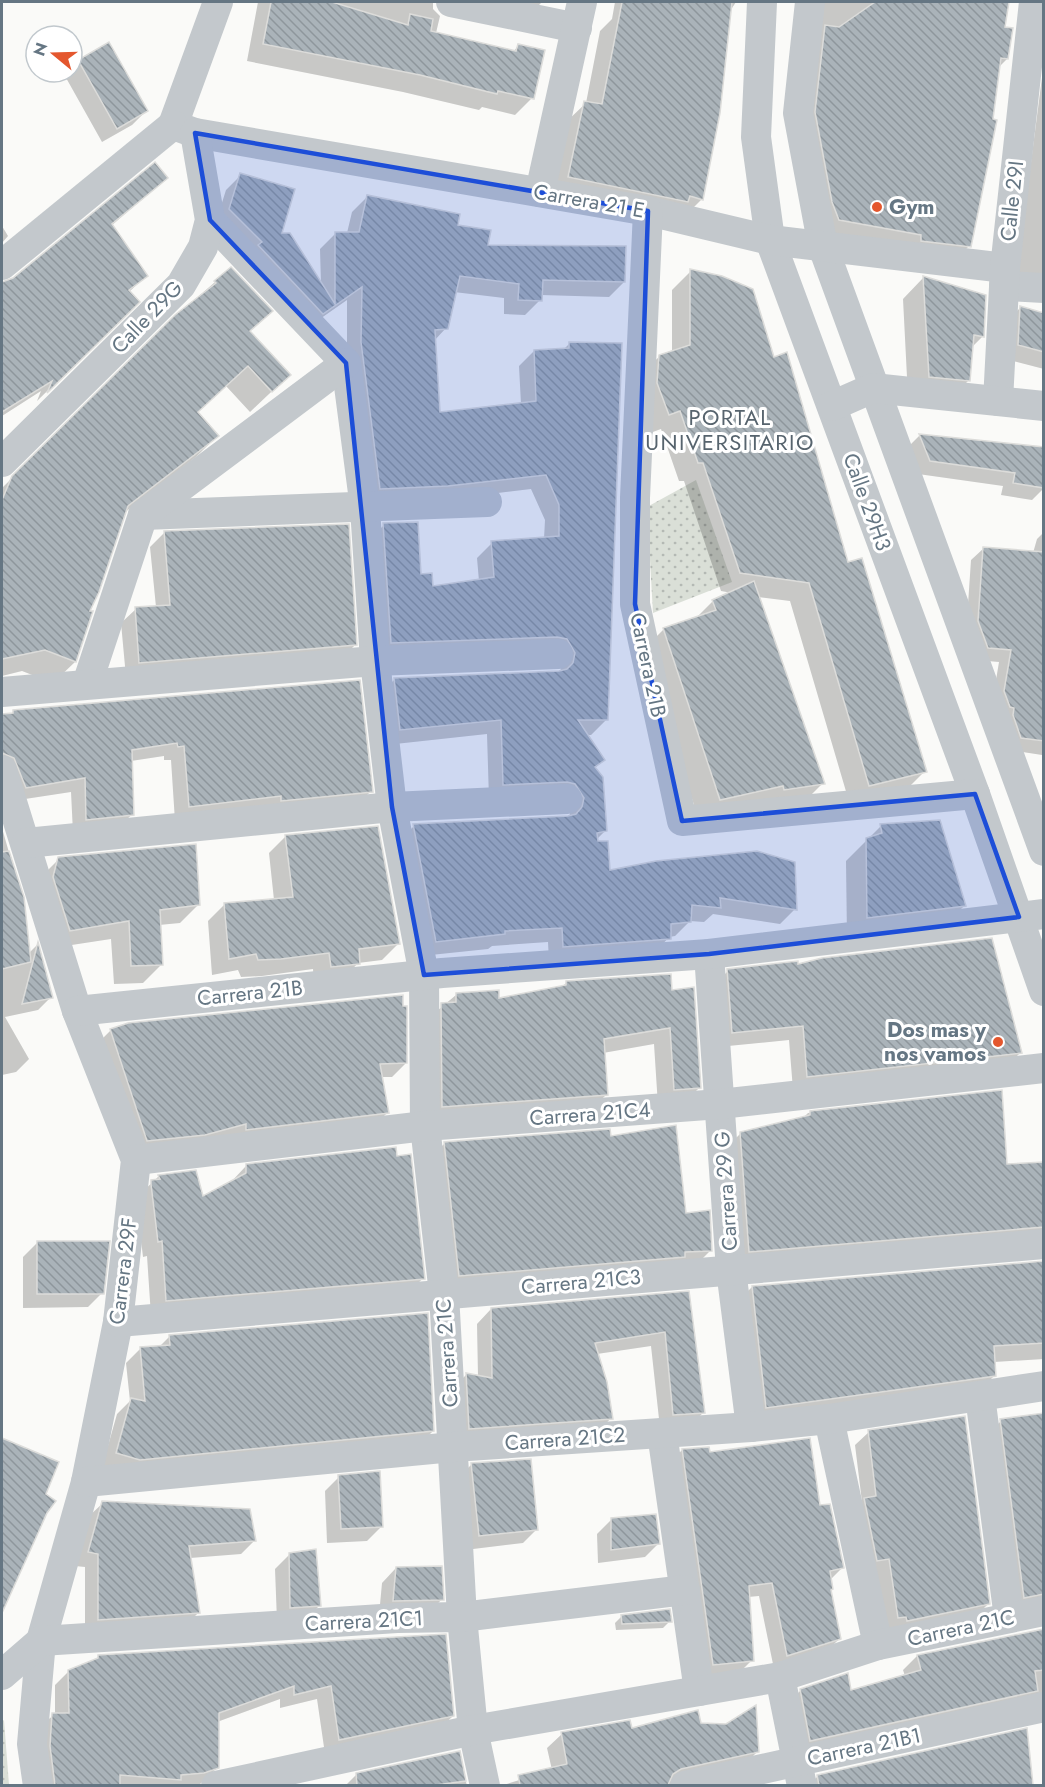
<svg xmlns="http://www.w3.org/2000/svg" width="1045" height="1787" font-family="Jost,sans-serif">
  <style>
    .grass { fill: url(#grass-dots) }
    .shadow { fill: #0003 }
    .building { fill: url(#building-back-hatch); stroke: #dcdcda; stroke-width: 1.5 }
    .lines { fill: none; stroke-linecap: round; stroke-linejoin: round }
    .minor { stroke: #c3c8cc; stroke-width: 30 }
    .marked { fill: #1d4ed8; fill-opacity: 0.2; stroke: #1d4ed8; stroke-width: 4.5; stroke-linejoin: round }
    .poi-dot { fill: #e4572e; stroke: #fff; stroke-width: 2 }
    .labels { text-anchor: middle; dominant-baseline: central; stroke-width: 6; stroke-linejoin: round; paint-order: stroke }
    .street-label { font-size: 21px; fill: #657683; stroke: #fff }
    .poi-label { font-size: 21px; font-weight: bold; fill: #657683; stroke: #fff; text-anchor: start }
    .neighbourhood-label { font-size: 22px; letter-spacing: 1.5px; fill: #57646e; stroke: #fff }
  </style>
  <defs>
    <pattern id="grass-dots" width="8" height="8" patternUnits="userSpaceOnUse" patternTransform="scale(1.5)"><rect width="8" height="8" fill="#dadfd7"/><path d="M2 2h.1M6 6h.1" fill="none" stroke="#b4b9b4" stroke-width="1.8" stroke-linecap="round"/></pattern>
    <pattern id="building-back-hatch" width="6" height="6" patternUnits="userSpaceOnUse" patternTransform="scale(1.5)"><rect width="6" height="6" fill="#aab3b9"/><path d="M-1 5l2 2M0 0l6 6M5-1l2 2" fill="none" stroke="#8e969c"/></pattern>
  </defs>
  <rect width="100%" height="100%" fill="#fafaf8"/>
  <!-- grass -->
  <g class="grass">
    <path d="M696,480L732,582L653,613L647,507Z"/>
    <path d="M4,1720L9,1785H2V1722Z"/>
  </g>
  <!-- shadow -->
  <g class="shadow">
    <path d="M258,2H433V9L440,16L436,33L513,52L518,46L532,98L515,115L482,107L479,110L403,92L247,61Z"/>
    <path d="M461,2H542L530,14Z"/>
    <path d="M615,2H630L627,17H630L633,2H736L730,11L702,199L681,220L548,198L564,124L586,103L600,31L612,19Z"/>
    <path d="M804,2H1007L1004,28L1007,59L999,67L969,246L954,261L824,235L818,217Z"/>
    <path d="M79,62L146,111L132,125L102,142L65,76L72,72Z"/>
    <path d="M1044,62V282L1016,278Z"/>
    <path d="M241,175L280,235L321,284L320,249L335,234L347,233L352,212L367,197L456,226L487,247L624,282L609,297L541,295L540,300L525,315L504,314V298L454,292L446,328L434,341L438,413L521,404L519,366L534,351L563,350L570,343L606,720L591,735H586L603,760L594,769L606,830L597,839L609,871L795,909L780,924L713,914L704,922L690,921L675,936L669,937L654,954L549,961L548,942L492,946L488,949L421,956L399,841L414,826L569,818L570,813L489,799L487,734L386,745L380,694L395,679L560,672L561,668L552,654L377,657L369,540L384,525L431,588L479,581L477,558L492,543L544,539L545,520L531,489L432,501L365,503L347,358V300L307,328L215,225L226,190Z"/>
    <path d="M166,178L111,226L146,276L129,292L138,302L37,401L41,391L2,416V283L14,280Z"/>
    <path d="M2,226L8,236L2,243Z"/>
    <path d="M691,271L773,359L925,771L906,790L850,805L790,601L758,597L823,783L802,804L699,820L643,650L664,629L696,618L713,601L732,593L721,591L684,481H679L661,429L650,433L640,375L660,356L672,352V290Z"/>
    <path d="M923,278L983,336L972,347L969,380L948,401L908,397L903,299Z"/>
    <path d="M215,282L271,311L249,332L289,375L250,412L226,386L197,413L217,436L196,457L124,513L88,613L91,612L75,662L53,683L22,671L2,676V488L176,316Z"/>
    <path d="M1021,307L1044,314V369L1005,359L1007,321Z"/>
    <path d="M920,435L1044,451V488L1032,500L1001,495L1003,486L918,474L907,448Z"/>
    <path d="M1044,532V753L1042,755L1009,750L992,704L999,662L976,660L966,634L971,560L984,548L1033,553L1037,539Z"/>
    <path d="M164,533L355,645L341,659L126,677L121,623L136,609L156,607L150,547Z"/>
    <path d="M358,681L371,791L357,805L175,821L171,760H164V756L131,761L132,814L118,829L73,833L71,792L12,801L4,778L2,723L14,711Z"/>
    <path d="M881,826L964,906L943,927L847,938L846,861Z"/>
    <path d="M2,828L22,898L28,954L37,945L51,997L38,1010L5,1017L29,1059L16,1072L2,1075Z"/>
    <path d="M286,836L399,943L382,960L358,963L341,981L314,984L313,969L262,976L241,977L238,970L212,975L208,921L225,904L274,900L269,853Z"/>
    <path d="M59,859L198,905L180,923L159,925L162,964L143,983L114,984L111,939L52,948L41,877Z"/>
    <path d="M797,965L1020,1053L1006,1067L793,1090L789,1040L718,1047L714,985L728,971Z"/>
    <path d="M566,983L670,991L699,1088L683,1104L658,1106L654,1044L603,1053L606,1095L589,1111L426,1124L425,1021L456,995L498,1000L562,987Z"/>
    <path d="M111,1030L406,1063L392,1077H381L388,1112L374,1126L134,1154L97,1044Z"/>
    <path d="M1001,1092L1005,1166L1044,1164V1260L1034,1246L731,1269L723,1151L741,1133L804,1117L808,1113Z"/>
    <path d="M609,1138L685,1214L711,1250L697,1264L446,1289L431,1157L445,1143Z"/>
    <path d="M246,1166L423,1278L408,1294L151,1316L147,1256L143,1257L136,1198L159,1176L202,1198L231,1182Z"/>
    <path d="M37,1243L102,1293L88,1307L23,1308V1257Z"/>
    <path d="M1044,1262V1359L994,1362L995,1375L977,1393L748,1425L734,1305L752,1287Z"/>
    <path d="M688,1293L704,1412L689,1426L660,1428L651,1346L597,1354L611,1418L597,1433L455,1442L452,1389L466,1375L478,1377L477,1324L491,1309Z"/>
    <path d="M170,1336L433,1431L419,1445L102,1467L117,1414L130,1401L126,1363L141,1348L159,1347Z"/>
    <path d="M1044,1415V1617L1010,1611L987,1435L1001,1421Z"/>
    <path d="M869,1432L988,1604L975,1617L885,1630L851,1513L862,1502L855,1445Z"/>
    <path d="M2,1439L57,1463L44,1495L45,1512L2,1613Z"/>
    <path d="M682,1450L709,1453L842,1568L830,1580L829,1591L839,1639L826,1652L774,1669L759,1596L748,1597L752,1660L739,1673L700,1678L669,1464Z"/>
    <path d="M471,1465L537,1529L523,1543L465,1550L457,1479Z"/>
    <path d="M339,1477L381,1527L367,1541L327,1543L325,1491Z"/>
    <path d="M103,1503L255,1540L241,1554L190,1558L198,1613L184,1627L85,1634V1567L75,1566L88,1517Z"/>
    <path d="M611,1520L659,1543L645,1557L598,1563L597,1534Z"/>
    <path d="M290,1554L320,1605L306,1619L277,1621L275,1569Z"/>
    <path d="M396,1568L442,1599L428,1614L379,1615L382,1583Z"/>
    <path d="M621,1617L670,1621L663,1628L616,1630L615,1623Z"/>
    <path d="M1044,1630V1707L797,1754L787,1704L801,1690L850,1691L905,1676L903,1670L917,1656Z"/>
    <path d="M445,1636L453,1716L438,1730L325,1754L317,1699L280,1708V1699L217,1722L218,1767L198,1786H40L38,1728L55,1714V1685L69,1671L94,1661L99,1656Z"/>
    <path d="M699,1724L758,1751L743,1766L667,1786H500L552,1770L547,1748L562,1734Z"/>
    <path d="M1026,1730L1032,1786H808L818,1776Z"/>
    <path d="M459,1752L467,1786H345L356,1775Z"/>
  </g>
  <!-- building -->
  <g class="building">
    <path d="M271,2H332L408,25L410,14L433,19L431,31L516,51L518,44L545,50L534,99L498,91L497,94L420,75L263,44Z"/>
    <path d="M622,2H732L720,113L703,200L690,196L688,202L568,177L584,101L602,104Z"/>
    <path d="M875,2H1009L1005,27L1013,28L1008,59L1001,58L993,119L997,120L971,247L921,241V235L839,220L832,202L815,112L825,25L839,27Z"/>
    <path d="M109,42L148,111L117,129L78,60Z"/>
    <path d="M155,162L168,178L112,224L148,276L129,290L140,302L47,393L52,381L2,412V282L13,278Z"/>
    <path d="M240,173L295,189L282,233H290L335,304V232H359L367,195L460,214L458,225L491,230L488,245L626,246L625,282L543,280L542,301L518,300L519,284L460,276L448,329L435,330L440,412L536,401L534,350L569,348V342L622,343L608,720H578L605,760L595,767L603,777L607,831L597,833L598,841H608L610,870L656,861L757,851L795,862L797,910L720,898L721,908L692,905L691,922L671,924V939L563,947L562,928L505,931V934L436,942L413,824L568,816L576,814L582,807L584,798L575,784L567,782L503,785L501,720L400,730L394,678L559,671L567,669L573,663L575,653L567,639L557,637L391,643L383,523L418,522L421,574L432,573L433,586L494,577L491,541L559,536V505L546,475L448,486L380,489L361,342L362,287L323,314L258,245L262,242L229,209Z"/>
    <path d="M231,267L273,311L250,331L291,375L272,392L248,366L198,412L219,436L128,506L99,592L90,611H93L76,662L45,650L2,659V500L12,476L175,315L216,283L214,281Z"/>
    <path d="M690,269L722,276L753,289L774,357L787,352L848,562L862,558L927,772L869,786L809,583L740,573L703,463H698L680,411L669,415L657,383L659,355L690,345Z"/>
    <path d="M923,276L986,295L984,337L974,335L970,381L929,377Z"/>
    <path d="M1020,306L1044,313V352L1018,345Z"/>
    <path d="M919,434L1044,447V488L1013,483L1015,473L930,461Z"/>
    <path d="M349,524L357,645L139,663L135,607L170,605L164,531Z"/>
    <path d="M983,547L1044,552V741L1021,738L1013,715L1014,708L1010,707L1004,691L1011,650L988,648L978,621Z"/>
    <path d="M754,581L825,784L784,790L783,786L720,800L663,628L716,610L712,600Z"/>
    <path d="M360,680L373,792L281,801V796L189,807L184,746L178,747L177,743L132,750L134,815L86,820L85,778L26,788L14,758L2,753V714L13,713V710Z"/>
    <path d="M940,820L966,906L867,918L866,838L882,833L880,824Z"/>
    <path d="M378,826L400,944L359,949L360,964L331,967L329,953L281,959L258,960L256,954L229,959L224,903L293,897L285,835Z"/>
    <path d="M196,844L200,905L160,910L163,965L131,966L129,921L70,931L53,877L58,857Z"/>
    <path d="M9,851L24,897L31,962L2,969V852Z"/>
    <path d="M992,938L1022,1053L807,1077L803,1026L732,1033L727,969L798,961V964L822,958Z"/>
    <path d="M38,942L53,998L22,1004Z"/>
    <path d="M671,974L672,990L694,987L701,1088L674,1090L670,1028L604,1039L608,1095L442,1107L441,1003L456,1002V993L499,990V998L566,985V981Z"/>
    <path d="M403,995V1006H407V1063L380,1064L389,1113L246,1130V1124L205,1135L147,1141L110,1029L128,1023Z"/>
    <path d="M1002,1090L1007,1164L1044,1162V1227L749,1252L740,1132L810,1115V1111Z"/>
    <path d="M676,1125L686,1213L710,1210L712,1251L685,1252V1257L459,1276L444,1142L610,1129L611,1136Z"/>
    <path d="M396,1147L397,1156L411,1154L425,1279L166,1301L162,1241L158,1242L151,1184V1180L160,1179L158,1175L196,1170L203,1196L246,1173V1164Z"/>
    <path d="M37,1241H110L104,1294H37Z"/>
    <path d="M1044,1261V1343L994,1346L996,1376L766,1408L752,1286Z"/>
    <path d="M689,1291L705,1413L673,1415L665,1332L595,1343L607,1382L613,1419L469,1429L466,1373L492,1378L491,1308Z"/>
    <path d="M428,1313L434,1431L140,1460L116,1453L131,1398L145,1401L140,1347L170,1345L169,1335Z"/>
    <path d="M1044,1413V1594L1024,1598L1000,1419Z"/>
    <path d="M965,1416L990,1604L907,1621L906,1617L898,1618L889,1559L877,1561L864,1498L876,1496L868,1430Z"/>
    <path d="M2,1438L59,1462L46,1494L56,1501L47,1513L2,1613Z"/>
    <path d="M810,1438L820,1505L830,1504L844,1568L830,1571L833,1589L831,1590L841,1639L787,1656L772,1583L749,1586L754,1661L713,1665L682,1449L709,1447L710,1452Z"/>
    <path d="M531,1459L538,1530L479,1536L471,1463Z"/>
    <path d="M380,1471L383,1527L341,1529L338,1475Z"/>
    <path d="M102,1501L250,1509L256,1541L189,1546L200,1613L98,1620V1554L88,1552Z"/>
    <path d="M656,1514L660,1544L611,1550V1518Z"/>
    <path d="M316,1549L321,1606L290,1608L289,1553Z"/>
    <path d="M442,1566L444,1600L393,1601L396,1567Z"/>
    <path d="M670,1609L672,1622L622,1624L621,1615Z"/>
    <path d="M1044,1629V1670L1035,1671L1038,1691L810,1741L800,1689L848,1673L851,1690L921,1670L917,1655Z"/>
    <path d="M446,1634L454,1716L339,1740L331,1686L294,1695V1686L219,1713V1768L204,1773L181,1775V1780L120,1775V1785H55L50,1746L52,1713H69L68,1670L98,1658V1655Z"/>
    <path d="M756,1705L759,1752L681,1769L673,1774L668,1785H520L518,1775L567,1764L561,1732L630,1720L632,1728L698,1710L701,1723L726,1724Z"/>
    <path d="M1027,1728L1033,1785H819L817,1775Z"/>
    <path d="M460,1751L466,1781L436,1785H357L356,1773Z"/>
  </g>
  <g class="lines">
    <!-- minor -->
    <g class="minor">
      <path d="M451,2L577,28"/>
      <path d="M762,2L756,137L770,240L975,794L1044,991"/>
      <path d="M810,2L798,113L823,247L1044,851"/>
      <path d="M173,125L195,133L648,211L770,240L1005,268"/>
      <path d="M173,125L218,2"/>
      <path d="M540,192L582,2"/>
      <path d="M648,211L635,498V604L682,821L975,794"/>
      <path d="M210,220L346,363L365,508L375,661L392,807L424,975L425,1126L444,1294L462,1617L473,1730L485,1786"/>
      <path d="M2,265L173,125"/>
      <path d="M1004,286L1044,288"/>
      <path d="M998,401L1005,268L1034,2"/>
      <path d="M832,406L873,388L1044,406"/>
      <path d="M2,462L181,285L203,247L210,220L195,133"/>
      <path d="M143,515L487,502"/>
      <path d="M87,684L143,515L346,363"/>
      <path d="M2,692L375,661L558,654"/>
      <path d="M2,770L77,1011L136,1160L118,1322L86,1482L41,1641L32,1744L38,1786"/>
      <path d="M26,843L392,807L567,799"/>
      <path d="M709,954L731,1270L751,1427"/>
      <path d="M77,1011L442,973L709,954L1044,914"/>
      <path d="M136,1160L425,1126L720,1104L1044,1068"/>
      <path d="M118,1322L1044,1244"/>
      <path d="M980,1396L1009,1618"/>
      <path d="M829,1419L878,1645"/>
      <path d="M662,1433L699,1691"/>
      <path d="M86,1482L453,1447L751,1427L829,1419L1044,1386"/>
      <path d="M2,1675L41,1641L397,1618L462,1617L685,1590"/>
      <path d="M780,1677L802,1786"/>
      <path d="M216,1786L473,1730L780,1677L878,1645L1044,1611"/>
      <path d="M685,1786L1044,1707"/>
    </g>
  </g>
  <!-- marked area -->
  <path class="marked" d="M195,133L648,211L635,604L682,821L975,794L1019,917L709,954L424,975L392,807L346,363L210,220Z"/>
  <!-- markers -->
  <g class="poi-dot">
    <circle cx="877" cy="207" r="6"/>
    <circle cx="998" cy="1042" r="6"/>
  </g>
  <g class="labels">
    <!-- street labels -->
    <g class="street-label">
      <text transform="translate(589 201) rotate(10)">Carrera 21 E</text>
      <text transform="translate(1012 201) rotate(-84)">Calle 29I</text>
      <text transform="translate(147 317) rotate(-46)">Calle 29G</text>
      <text transform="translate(867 502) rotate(70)">Calle 29H3</text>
      <text transform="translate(648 665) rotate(78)">Carrera 21B</text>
      <text transform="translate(250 993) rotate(-6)">Carrera 21B</text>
      <text transform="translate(590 1114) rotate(-4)">Carrera 21C4</text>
      <text transform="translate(726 1191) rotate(-94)">Carrera 29 G</text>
      <text transform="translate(123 1271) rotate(-83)">Carrera 29F</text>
      <text transform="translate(581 1282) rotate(-5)">Carrera 21C3</text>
      <text transform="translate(447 1353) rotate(-94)">Carrera 21C</text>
      <text transform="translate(565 1439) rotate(-4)">Carrera 21C2</text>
      <text transform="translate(364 1621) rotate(-3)">Carrera 21C1</text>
      <text transform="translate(961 1628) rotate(-12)">Carrera 21C</text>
      <text transform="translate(864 1747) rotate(-12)">Carrera 21B1</text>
    </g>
    <!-- poi labels -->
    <g class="poi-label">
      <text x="889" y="207">Gym</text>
      <text x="986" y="1030" text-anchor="end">Dos mas y<tspan x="986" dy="24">nos vamos</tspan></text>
    </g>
    <!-- neighbourhood labels -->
    <g class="neighbourhood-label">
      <text x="730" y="417">PORTAL<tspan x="730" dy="25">UNIVERSITARIO</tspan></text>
    </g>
  </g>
  <!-- border -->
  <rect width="1045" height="1787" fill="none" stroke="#657683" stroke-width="6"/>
  <!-- north arrow -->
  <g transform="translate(54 54) rotate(289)"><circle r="28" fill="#ffffff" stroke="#c1c8cd" stroke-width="1.5"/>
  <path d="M0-4.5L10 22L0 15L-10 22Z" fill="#e4572e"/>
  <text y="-9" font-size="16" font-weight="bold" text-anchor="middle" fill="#657683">N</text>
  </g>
</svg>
